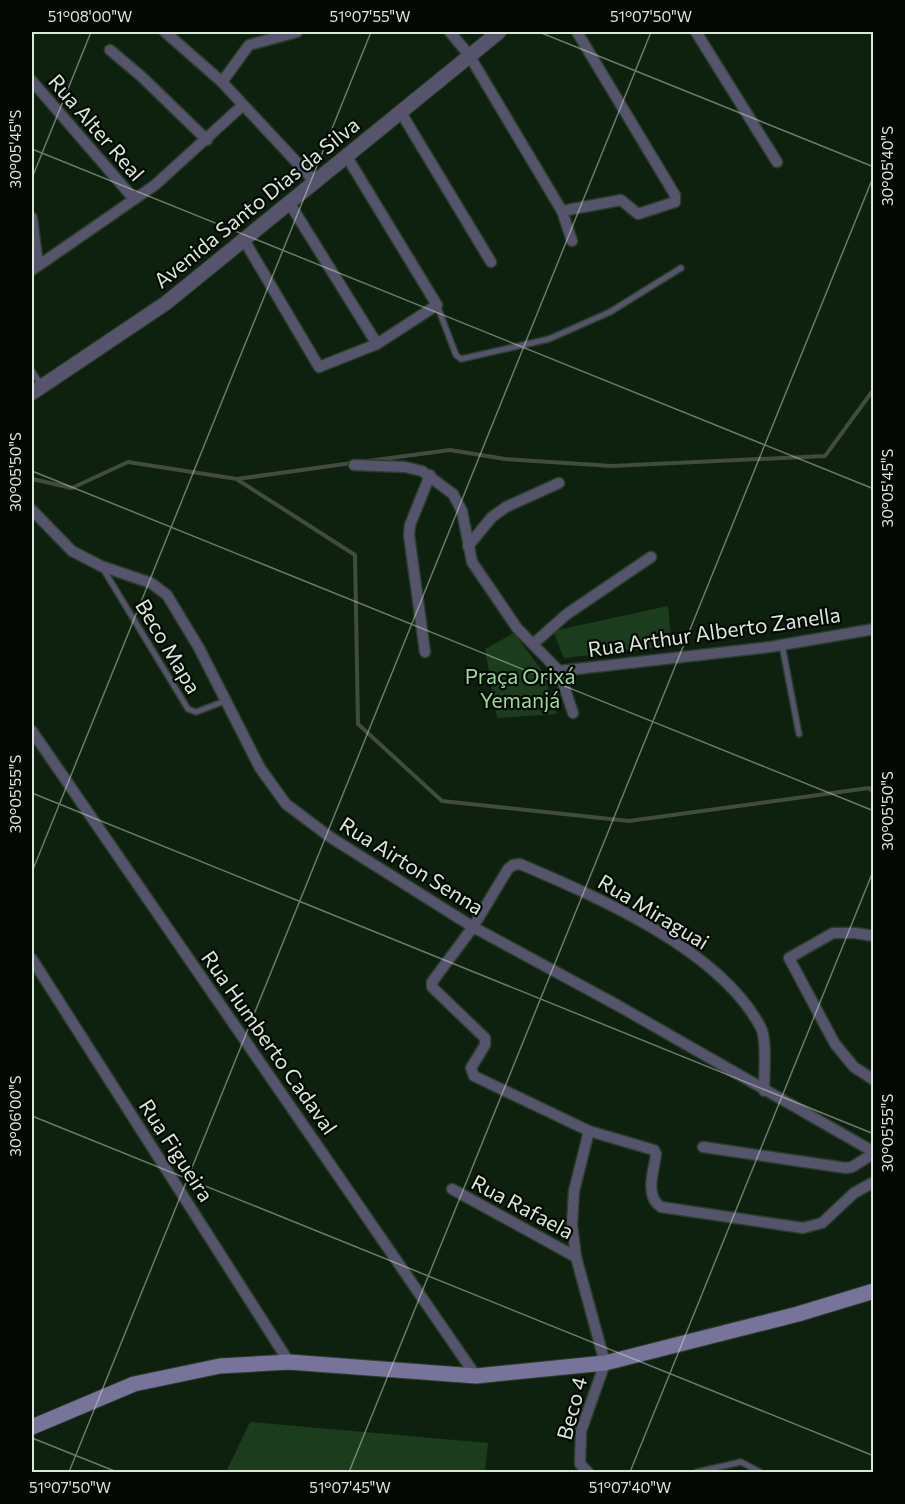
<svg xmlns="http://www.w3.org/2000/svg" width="905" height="1504" font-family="Commissioner,sans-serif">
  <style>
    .green { fill: #1c3c1e }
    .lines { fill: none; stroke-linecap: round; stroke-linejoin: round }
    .stream { stroke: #424b41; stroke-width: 4 }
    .service-casing { stroke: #2b3d2b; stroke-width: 8 }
    .minor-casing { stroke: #2b3d2b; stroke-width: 13 }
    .tertiary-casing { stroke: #2b3d2b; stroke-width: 16 }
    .secondary-casing { stroke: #2b3d2b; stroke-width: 17 }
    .service { stroke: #56546c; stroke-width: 5 }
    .minor { stroke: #56546c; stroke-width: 10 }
    .tertiary { stroke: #56546c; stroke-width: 14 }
    .secondary { stroke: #77739a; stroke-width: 15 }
    .ticks { fill: none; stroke: #dbe7da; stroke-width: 1.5; stroke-opacity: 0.45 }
    .labels { text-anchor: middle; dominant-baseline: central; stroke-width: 4.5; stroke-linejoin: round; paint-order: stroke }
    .street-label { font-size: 21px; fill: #dbe7da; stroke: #030803 }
    .park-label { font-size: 21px; fill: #97dd99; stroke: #030803 }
    .neatline { fill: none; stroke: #dbe7da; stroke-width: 2 }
    .ticks-label { font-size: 15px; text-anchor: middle; fill: #dbe7da }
  </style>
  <rect width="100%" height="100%" fill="#0e210f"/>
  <!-- green -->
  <g class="green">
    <path d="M668,606L672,646L564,658L553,631Z"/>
    <path d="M514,633L543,672L557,714L497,718L485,649Z"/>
    <path d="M250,1422L488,1443L485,1472H226Z"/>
  </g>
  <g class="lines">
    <!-- stream -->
    <g class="stream">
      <path d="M368,461L450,450L505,459L612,466L825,456L874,389"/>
      <path d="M32,479L72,488L128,462L237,479L352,463"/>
      <path d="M238,480L355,555L358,724L442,801L629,821L869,788L874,793"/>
    </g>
    <defs>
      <g id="service">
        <path d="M437,305L456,355L461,359L549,339L610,312L681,268"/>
        <path d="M32,371L42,386"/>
        <path d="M102,567L188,709L196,712L225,701"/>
        <path d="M782,645L799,734"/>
        <path d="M697,1472L741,1462L760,1472"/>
      </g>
      <g id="minor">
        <path d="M165,32L222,82L315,182"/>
        <path d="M450,32L469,55L562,211L572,241"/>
        <path d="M696,32L777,162"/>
        <path d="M110,50L142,77L207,140"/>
        <path d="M32,81L134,199"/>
        <path d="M222,82L249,45L297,32"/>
        <path d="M400,111L491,262"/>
        <path d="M290,204L377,344"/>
        <path d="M562,211L621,200L638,214L675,202V195L577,32"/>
        <path d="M32,218L38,265"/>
        <path d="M244,240L319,367L377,344L437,305L347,157"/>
        <path d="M32,270L155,185L243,105"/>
        <path d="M354,465L405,467L422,471L453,494L462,511L472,562L517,628L559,671L573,713"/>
        <path d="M32,510L72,551L101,566L151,583L167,595L199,648L260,768L286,804L330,837L473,927L617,1005L874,1152"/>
        <path d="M468,546L492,517L506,507L559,483"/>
        <path d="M533,644L567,614L651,557"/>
        <path d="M425,652L409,535L410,525L430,475"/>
        <path d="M559,671L770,647L874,629"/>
        <path d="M32,731L476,1376"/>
        <path d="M874,936L855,933H833L789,958L835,1044L854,1067L874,1080"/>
        <path d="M32,959L289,1362"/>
        <path d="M764,1091C764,1076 767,1039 761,1028C720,949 597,897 520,864L513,865L508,869L473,927L432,982V987L485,1038V1045L471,1068L474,1076L589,1131L654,1150L656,1154C654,1171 644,1196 661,1207L803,1228L822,1223L854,1193L874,1182"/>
        <path d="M703,1147L846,1168L852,1167L874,1153"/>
        <path d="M452,1189L576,1257"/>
        <path d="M588,1472L580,1464L581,1431L605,1363L576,1257L572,1225L574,1191L589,1131"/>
      </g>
      <path id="tertiary" d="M32,393L166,303L499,32"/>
      <path id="secondary" d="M32,1427L134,1384L220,1366L289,1362L476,1376L605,1363L798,1314L874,1291"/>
    </defs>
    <!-- service casing -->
    <use href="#service" class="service-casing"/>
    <!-- minor casing -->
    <use href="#minor" class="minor-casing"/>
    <!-- tertiary casing -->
    <use href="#tertiary" class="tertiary-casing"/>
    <!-- secondary casing -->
    <use href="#secondary" class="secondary-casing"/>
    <!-- service -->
    <use href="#service" class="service"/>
    <!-- minor -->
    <use href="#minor" class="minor"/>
    <!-- tertiary -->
    <use href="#tertiary" class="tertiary"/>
    <!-- secondary -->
    <use href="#secondary" class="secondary"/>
  </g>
  <!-- ticks -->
  <path class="ticks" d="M539,32L874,167M32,149L874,489M32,178L91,32M32,471L874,811M32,793L874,1134M32,872L371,32M32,1116L874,1456M32,1438L117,1472M69,1472L651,32M349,1472L874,175M630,1472L874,869"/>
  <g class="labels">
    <!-- street labels -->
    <g class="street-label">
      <text transform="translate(97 127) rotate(49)">Rua Alter Real</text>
      <text transform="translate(256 202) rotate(-39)">Avenida Santo Dias da Silva</text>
      <text transform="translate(714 631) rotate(-8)">Rua Arthur Alberto Zanella</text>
      <text transform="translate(169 646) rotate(59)">Beco Mapa</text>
      <text transform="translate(412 865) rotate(32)">Rua Airton Senna</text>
      <text transform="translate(654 911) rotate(31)">Rua Miraguai</text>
      <text transform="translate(270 1042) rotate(55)">Rua Humberto Cadaval</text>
      <text transform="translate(177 1150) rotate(57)">Rua Figueira</text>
      <text transform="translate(523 1206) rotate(28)">Rua Rafaela</text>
      <text transform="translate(571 1408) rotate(-75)">Beco 4</text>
    </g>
    <!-- park labels -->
    <g class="park-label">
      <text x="520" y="675">Praça Orixá<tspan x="520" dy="24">Yemanjá</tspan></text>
    </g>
  </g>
  <!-- border -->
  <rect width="905" height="1504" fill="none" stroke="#030803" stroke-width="66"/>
  <rect x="33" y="33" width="839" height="1438" class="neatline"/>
  <g class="ticks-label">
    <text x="90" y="22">51°08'00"W</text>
    <text x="370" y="22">51°07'55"W</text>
    <text x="651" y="22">51°07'50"W</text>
    <text transform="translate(16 149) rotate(-90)" y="5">30°05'45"S</text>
    <text transform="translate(888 166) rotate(-90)" y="5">30°05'40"S</text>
    <text transform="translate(16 472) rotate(-90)" y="5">30°05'50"S</text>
    <text transform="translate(888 488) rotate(-90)" y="5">30°05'45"S</text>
    <text transform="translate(16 794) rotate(-90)" y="5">30°05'55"S</text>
    <text transform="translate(888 811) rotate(-90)" y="5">30°05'50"S</text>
    <text transform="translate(16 1116) rotate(-90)" y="5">30°06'00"S</text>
    <text transform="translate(888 1133) rotate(-90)" y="5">30°05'55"S</text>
    <text x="70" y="1493">51°07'50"W</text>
    <text x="350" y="1493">51°07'45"W</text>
    <text x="630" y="1493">51°07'40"W</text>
  </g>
</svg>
